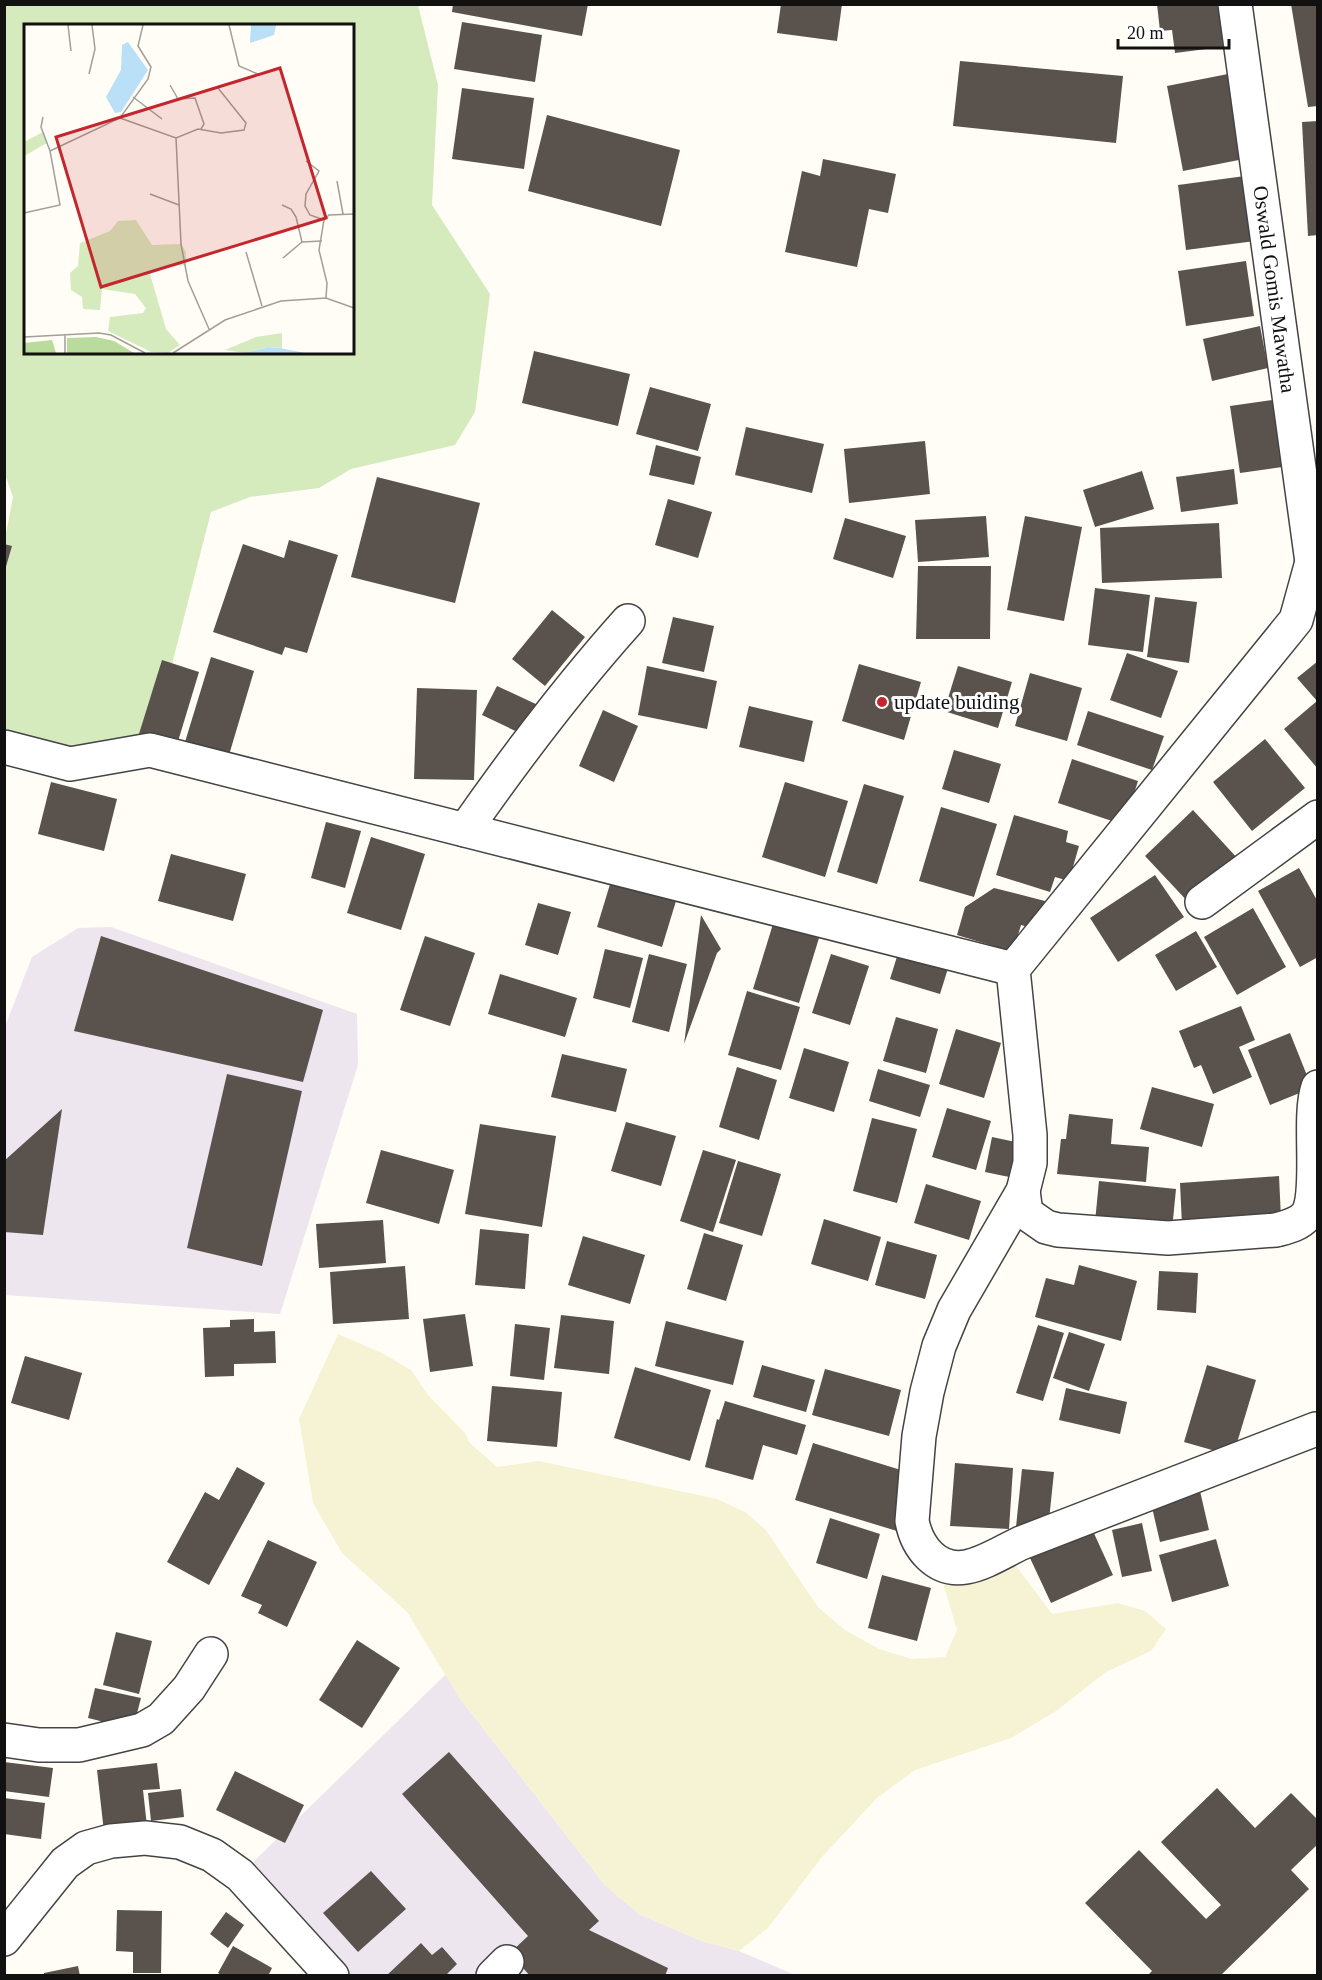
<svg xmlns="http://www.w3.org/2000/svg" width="1322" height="1980" font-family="Georgia,serif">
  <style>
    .industrial { fill: #eee6ef }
    .farmland { fill: #f6f3d4 }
    .green { fill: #d5ebbd; fill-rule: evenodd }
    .building { fill: #5a524d }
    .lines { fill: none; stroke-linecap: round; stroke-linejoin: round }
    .minor-casing { stroke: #444; stroke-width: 36 }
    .minor { stroke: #fff; stroke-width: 33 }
    .poi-dot { fill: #c4262e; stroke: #fff; stroke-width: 2 }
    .labels { text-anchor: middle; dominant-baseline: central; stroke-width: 6; stroke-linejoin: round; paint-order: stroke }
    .street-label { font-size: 21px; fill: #111; stroke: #fff }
    .poi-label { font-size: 21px; fill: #111; stroke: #fff; text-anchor: start }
    .inset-road { fill: none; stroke: #a09f9a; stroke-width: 1.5 }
    .view { fill: #c4262e; fill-opacity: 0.15; stroke: #c4262e; stroke-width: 3 }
    .inset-edge { fill: none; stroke: #111; stroke-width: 3 }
  </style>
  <rect width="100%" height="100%" fill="#fffdf5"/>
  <!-- industrial -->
  <g class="industrial">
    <path d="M111,927L357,1014L358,1065L280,1314L5,1295L4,1029L32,957L78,928Z"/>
    <path d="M446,1674L458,1696L605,1885L639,1914L702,1941L739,1951L795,1975H332L240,1875Z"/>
  </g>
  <!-- farmland -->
  <path class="farmland" d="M338,1334L382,1353L411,1370L428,1395L465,1433L470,1443L497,1467L539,1461L717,1499L745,1512L765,1529L818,1607L845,1630L879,1649L912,1659L945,1657L957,1630L937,1563L1005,1551L1052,1614L1118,1603L1145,1611L1166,1629L1151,1651L1106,1672L1056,1711L1011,1738L915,1770L877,1798L822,1857L768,1928L739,1951L702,1941L639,1914L605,1885L458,1696L407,1612L342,1553L313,1503L299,1419Z"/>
  <!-- green -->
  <path class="green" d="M5,5H418L438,85L432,205L490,294L475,412L455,445L351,469L319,488L250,497L211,512L150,750L5,747L4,544L13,497L5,474ZM26,26H352V352H26Z"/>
  <!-- building -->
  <g class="building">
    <path d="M453,4H588L582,36L452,12Z"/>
    <path d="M781,4H842L837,41L777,33Z"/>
    <path d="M1157,4H1224L1230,46L1175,53L1172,30L1160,31Z"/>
    <path d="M1291,4H1318V106L1308,107Z"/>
    <path d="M462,22L542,35L535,82L454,69Z"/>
    <path d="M960,61L1123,76L1116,143L953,126Z"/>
    <path d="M1233,73L1249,158L1183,171L1167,86Z"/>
    <path d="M462,88L534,98L524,169L452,159Z"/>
    <path d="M547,115L680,150L661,226L528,191Z"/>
    <path d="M1318,121V235L1308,236L1302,122Z"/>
    <path d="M823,159L896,174L888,213L869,209L857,267L785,252L802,171L820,176Z"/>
    <path d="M1245,176L1255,241L1186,250L1178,185Z"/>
    <path d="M1246,261L1254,316L1186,326L1178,271Z"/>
    <path d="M1260,326L1268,368L1212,381L1203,339Z"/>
    <path d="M534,351L630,374L618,426L522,403Z"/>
    <path d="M650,387L711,404L698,451L636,434Z"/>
    <path d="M1280,399L1289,466L1240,473L1230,406Z"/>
    <path d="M746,427L824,444L812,493L735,475Z"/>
    <path d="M925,441L930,494L849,503L844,449Z"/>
    <path d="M656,445L701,457L694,485L649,475Z"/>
    <path d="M1234,469L1238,504L1181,512L1176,477Z"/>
    <path d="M1142,471L1154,509L1095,527L1083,490Z"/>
    <path d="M377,477L480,503L455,603L351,577Z"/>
    <path d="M668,499L712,512L698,558L655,545Z"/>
    <path d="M986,516L989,557L918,562L915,520Z"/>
    <path d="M1025,516L1082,527L1064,621L1007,610Z"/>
    <path d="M845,518L906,536L893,578L833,559Z"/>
    <path d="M1219,523L1222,578L1102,583L1100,528Z"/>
    <path d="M289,540L338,555L307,653L285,647L282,655L213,632L243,544L284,558Z"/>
    <path d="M4,544L12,546L5,570H4Z"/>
    <path d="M918,566H991L990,639H916Z"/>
    <path d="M1095,588L1150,595L1143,652L1088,645Z"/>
    <path d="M1155,597L1197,602L1189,663L1147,657Z"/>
    <path d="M552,610L585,637L545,686L512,659Z"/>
    <path d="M673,617L714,626L704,672L662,663Z"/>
    <path d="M1127,653L1178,671L1161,718L1110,700Z"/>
    <path d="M211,657L254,671L229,755L185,742Z"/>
    <path d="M162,660L199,672L176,748L138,737Z"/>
    <path d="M1318,661V769L1284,729L1317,701L1297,678Z"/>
    <path d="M859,664L921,682L904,740L842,721Z"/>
    <path d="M647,666L717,681L707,729L638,715Z"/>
    <path d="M958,666L1012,682L998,728L944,711Z"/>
    <path d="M1030,673L1082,688L1067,741L1015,726Z"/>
    <path d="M497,686L540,706L526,736L482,715Z"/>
    <path d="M417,688L477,690L474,780L414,779Z"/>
    <path d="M749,706L813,721L804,762L739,747Z"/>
    <path d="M603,710L638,726L614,782L579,766Z"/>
    <path d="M1088,711L1164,736L1152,770L1077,745Z"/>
    <path d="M1265,739L1305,788L1252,831L1213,782Z"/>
    <path d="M954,750L1001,764L989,803L942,789Z"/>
    <path d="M1072,759L1138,781L1124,825L1058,803Z"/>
    <path d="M51,782L117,799L104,851L38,834Z"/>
    <path d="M785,782L848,801L825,877L762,857Z"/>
    <path d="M864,784L904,796L877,884L837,872Z"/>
    <path d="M941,807L997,824L974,897L919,881Z"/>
    <path d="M1193,810L1239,860L1191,905L1145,856Z"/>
    <path d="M1014,815L1068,831L1066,842L1079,846L1069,881L1055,877L1050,892L996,875Z"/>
    <path d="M326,822L361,831L345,888L311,878Z"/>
    <path d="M371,837L425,854L401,930L347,913Z"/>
    <path d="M171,854L246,874L233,921L158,901Z"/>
    <path d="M1299,868L1318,902V957L1300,967L1258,891Z"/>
    <path d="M1155,875L1184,917L1118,962L1090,918Z"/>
    <path d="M611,881L676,901L662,947L597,927Z"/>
    <path d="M994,888L1045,901L1036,929L1021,925L1013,952L957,935L965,907Z"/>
    <path d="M538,903L571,912L558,955L525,945Z"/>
    <path d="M1253,908L1286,967L1237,995L1204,937Z"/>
    <path d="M701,915L721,949L717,953L684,1044Z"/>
    <path d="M773,924L819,938L799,1003L753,989Z"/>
    <path d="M1196,931L1217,967L1176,991L1155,955Z"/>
    <path d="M101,936L323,1010L303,1082L74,1031Z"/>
    <path d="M425,936L475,953L450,1026L400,1010Z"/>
    <path d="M900,947L950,962L940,994L890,979Z"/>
    <path d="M605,949L643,958L630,1008L593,998Z"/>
    <path d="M649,954L687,964L669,1032L632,1022Z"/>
    <path d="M831,954L869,966L850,1025L812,1013Z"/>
    <path d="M500,974L577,998L565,1037L488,1014Z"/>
    <path d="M747,991L800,1007L781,1070L728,1055Z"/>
    <path d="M1241,1006L1255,1040L1239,1047L1252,1077L1213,1094L1201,1065L1194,1068L1179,1031Z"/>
    <path d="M896,1017L938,1029L926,1073L883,1061Z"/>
    <path d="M956,1029L1001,1043L984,1098L939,1084Z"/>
    <path d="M1290,1033L1312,1088L1270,1105L1248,1050Z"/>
    <path d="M804,1048L849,1062L834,1112L789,1098Z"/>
    <path d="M562,1054L627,1069L616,1112L551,1097Z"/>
    <path d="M737,1067L777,1080L759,1140L719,1127Z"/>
    <path d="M878,1069L930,1085L920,1117L869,1101Z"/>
    <path d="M227,1074L302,1091L262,1266L187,1248Z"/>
    <path d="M1152,1087L1214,1104L1202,1147L1140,1129Z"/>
    <path d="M947,1108L991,1121L976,1170L932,1157Z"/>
    <path d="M62,1109L43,1235L4,1232V1161Z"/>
    <path d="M1069,1114L1113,1119L1111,1144L1149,1147L1146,1182L1057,1174L1061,1139H1066Z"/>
    <path d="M872,1118L917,1129L897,1203L853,1191Z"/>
    <path d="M626,1122L676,1136L661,1186L611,1171Z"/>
    <path d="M480,1124L556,1136L542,1227L465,1214Z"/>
    <path d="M992,1137L1021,1143L1014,1178L985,1172Z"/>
    <path d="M381,1150L454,1170L439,1224L366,1203Z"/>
    <path d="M703,1150L736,1160L713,1232L680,1221Z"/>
    <path d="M738,1161L781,1174L762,1236L719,1223Z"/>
    <path d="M1279,1176L1281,1218L1182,1225L1180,1183Z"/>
    <path d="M1099,1181L1176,1189L1172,1230L1095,1222Z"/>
    <path d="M926,1184L981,1201L969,1240L914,1223Z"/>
    <path d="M824,1219L881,1237L868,1281L811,1264Z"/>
    <path d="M383,1220L386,1263L319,1268L316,1224Z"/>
    <path d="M480,1229L529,1234L525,1289L475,1285Z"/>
    <path d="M704,1233L743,1245L726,1301L687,1289Z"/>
    <path d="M583,1236L645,1255L630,1304L568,1285Z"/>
    <path d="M887,1241L937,1255L925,1299L875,1285Z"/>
    <path d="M1079,1265L1137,1281L1121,1341L1035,1317L1046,1278L1074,1285Z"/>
    <path d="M405,1266L409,1319L333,1324L330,1272Z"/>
    <path d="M1159,1271L1198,1273L1196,1313L1157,1310Z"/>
    <path d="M465,1314L473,1366L430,1372L423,1319Z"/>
    <path d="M561,1315L614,1321L609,1374L554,1368Z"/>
    <path d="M254,1319V1332L275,1331L276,1363L234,1364V1376L205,1377L203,1328L230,1327V1320Z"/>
    <path d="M666,1321L744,1341L733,1385L655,1366Z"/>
    <path d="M515,1324L550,1328L544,1380L510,1376Z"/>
    <path d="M1038,1325L1064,1333L1043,1401L1016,1393Z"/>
    <path d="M1069,1332L1105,1344L1089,1391L1053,1378Z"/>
    <path d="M25,1356L82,1373L69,1420L11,1403Z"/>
    <path d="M762,1365L815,1380L806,1412L753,1397Z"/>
    <path d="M1207,1365L1256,1380L1233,1456L1184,1442Z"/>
    <path d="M635,1367L711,1390L690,1461L614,1438Z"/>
    <path d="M825,1369L901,1390L889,1436L812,1415Z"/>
    <path d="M492,1386L562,1392L557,1447L487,1441Z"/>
    <path d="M1066,1388L1127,1402L1120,1434L1059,1420Z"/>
    <path d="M725,1401L806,1425L797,1455L763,1445L753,1480L705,1467L717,1419L719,1420Z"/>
    <path d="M813,1443L914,1474L897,1531L795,1500Z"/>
    <path d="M955,1463L1013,1468L1009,1529L950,1526Z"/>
    <path d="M237,1467L265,1483L209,1585L167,1562L205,1492L219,1500Z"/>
    <path d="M1022,1469L1054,1472L1048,1530L1016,1527Z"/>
    <path d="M1200,1491L1209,1530L1160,1542L1151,1503Z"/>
    <path d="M830,1518L880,1534L867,1579L816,1563Z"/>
    <path d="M1142,1523L1152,1571L1122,1577L1112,1530Z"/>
    <path d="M1092,1529L1113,1575L1051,1603L1030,1558Z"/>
    <path d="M1216,1539L1229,1586L1172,1602L1159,1555Z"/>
    <path d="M268,1540L317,1562L287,1627L258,1613L262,1605L241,1596Z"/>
    <path d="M882,1575L931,1588L917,1641L868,1628Z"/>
    <path d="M116,1632L152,1641L139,1694L103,1685Z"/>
    <path d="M357,1640L400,1668L362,1728L319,1700Z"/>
    <path d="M95,1688L141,1698L133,1729L88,1718Z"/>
    <path d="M449,1752L599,1921L589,1930L668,1968L665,1976H530L510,1953L528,1936L402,1794Z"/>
    <path d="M4,1762L53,1768L49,1797L4,1791Z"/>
    <path d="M157,1763L160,1789L143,1790L147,1826L104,1832L97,1770Z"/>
    <path d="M235,1771L304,1805L285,1843L216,1810Z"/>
    <path d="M1217,1788L1255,1828L1291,1793L1318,1820V1844L1291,1870L1309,1889L1220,1976H1147L1152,1971L1085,1903L1139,1850L1206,1919L1221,1905L1161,1842Z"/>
    <path d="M181,1789L184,1817L151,1821L148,1793Z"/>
    <path d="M4,1798L45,1803L41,1839L4,1834Z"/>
    <path d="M371,1871L406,1909L358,1952L323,1913Z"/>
    <path d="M117,1910L162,1911L161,1973H133V1952L116,1951Z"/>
    <path d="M226,1912L244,1925L228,1948L210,1934Z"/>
    <path d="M421,1943L432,1955L442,1947L457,1964L445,1976H386Z"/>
    <path d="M233,1946L272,1968L268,1976H223L218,1973Z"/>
    <path d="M78,1966L80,1976H44V1973Z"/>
  </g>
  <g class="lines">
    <defs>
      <g id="minor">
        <path id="s1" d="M1235,4L1312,562L1318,574"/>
        <path d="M1312,562L1296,620L1013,969L1030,1135V1163L1023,1191L954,1310L939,1346L927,1392L919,1436L912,1521C917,1547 936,1572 966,1567C984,1564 1004,1551 1021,1543L1316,1429"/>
        <path d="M4,747L70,764L150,750L1013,969"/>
        <path d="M465,830C516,757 568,688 628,621"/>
        <path d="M1202,902L1318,817"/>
        <path d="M1023,1191L1026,1213L1046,1227L1058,1230L1168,1238L1276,1230C1287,1227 1298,1225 1306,1216C1322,1196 1307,1118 1318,1087"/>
        <path d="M4,1740L39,1745H79L142,1730L161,1719L189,1688L211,1654"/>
        <path d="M4,1939L65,1863L86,1848L111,1841L145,1838L180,1842L212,1855L240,1875L332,1976"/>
        <path d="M493,1976L507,1962"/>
      </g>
    </defs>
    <!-- minor casing -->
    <use href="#minor" class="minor-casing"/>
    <!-- minor -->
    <use href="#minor" class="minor"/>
  </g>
  <!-- markers -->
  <circle class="poi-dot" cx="882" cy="702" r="6"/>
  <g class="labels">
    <!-- street labels -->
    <g class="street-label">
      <text stroke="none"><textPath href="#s1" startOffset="288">Oswald Gomis Mawatha</textPath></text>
    </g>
    <!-- poi labels -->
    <g class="poi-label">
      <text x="894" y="702">update buiding</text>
    </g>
  </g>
  <!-- overview -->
  <g transform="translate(24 24)">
    <rect width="330" height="330" fill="#fffdf5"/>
    <path d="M19,108L23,119L0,132V118ZM112,196L128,221L157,220L162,228V241L133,244L126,250L142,305L156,321L144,329L127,328L84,307L86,293L119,289L122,284L111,270L78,265L76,286L59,285L58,273L47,266L46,249L54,242L56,219L86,207L94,197ZM258,309V324L244,323L221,329L201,326L232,313Z" fill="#d5ebbd"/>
    <path d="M72,313L90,317L110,329H43V314ZM28,316L32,329H0V319Z" fill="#b9dc9c"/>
    <path d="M227,1H252L250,11L226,19ZM104,18L124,46L97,88L91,89L82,73L97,46L98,21ZM244,323L256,324L281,329H221Z" fill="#b9e0f7"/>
    <path class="inset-road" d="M44,1L47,27M205,1L215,42L236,51M65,50L71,25L68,1M146,61L154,75L171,74L180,100L177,105M109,73L138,95M19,93L17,103L26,127M96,94L152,114L174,105L197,109L220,106L222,99L194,64M152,114L157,220L164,257L185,305M282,137L295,147L282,170L281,182L286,191L300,196M313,157L319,190M126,170L155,181M258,181L267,185L272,193L278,218M0,189L36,181L26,127L96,94L124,55L127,43L114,22L119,1M222,228L238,282M259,234L278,218L298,217M302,274L303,259L295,226L300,196L305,191L330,190M41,310V329M0,313L75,309L87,311L121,329M149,329L201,296L257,277L302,274L330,284"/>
    <path class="view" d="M256,44L302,194L77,263L32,113Z"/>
    <rect width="330" height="330" class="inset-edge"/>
  </g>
  <!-- border -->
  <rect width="1322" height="1980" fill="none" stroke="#111111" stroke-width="12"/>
  <!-- scale -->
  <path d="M1118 39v9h111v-9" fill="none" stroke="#111111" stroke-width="3"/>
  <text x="1127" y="39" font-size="18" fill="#111111" stroke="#ffffff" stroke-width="4.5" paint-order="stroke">20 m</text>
</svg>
